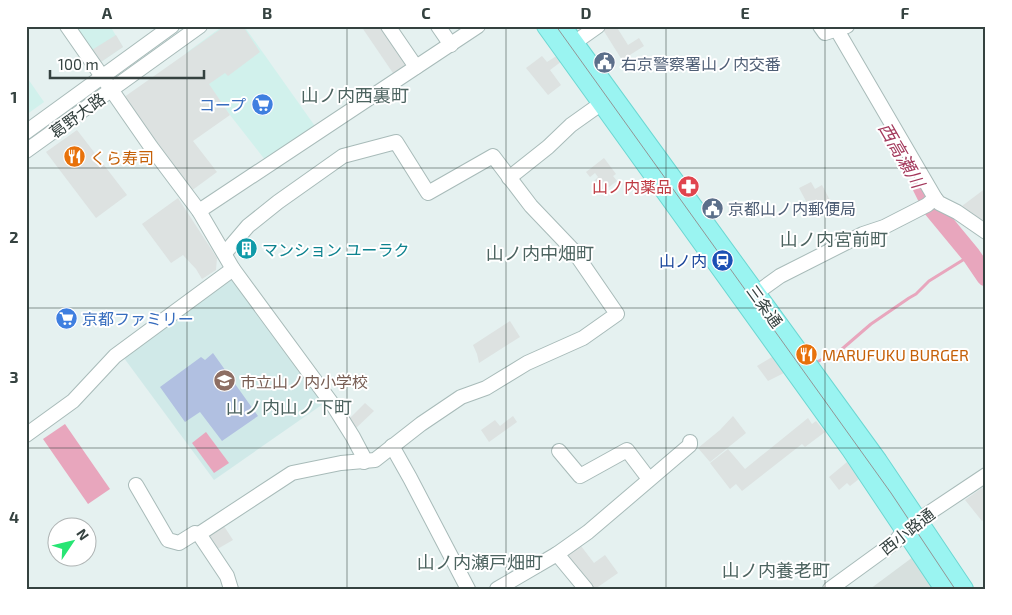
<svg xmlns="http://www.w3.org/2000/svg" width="1012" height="615" font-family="'Exo 2','Noto Sans JP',sans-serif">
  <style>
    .commercial { fill: #d1f1ec }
    .industrial { fill: #d7e0de }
    .education { fill: #d0e9e8 }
    .green { fill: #b1c0e1 }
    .parking { fill: #dde2e1 }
    .water { fill: #e8a6bd }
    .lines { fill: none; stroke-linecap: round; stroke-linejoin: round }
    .stream { stroke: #e8a6bd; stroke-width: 3 }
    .river { stroke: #e8a6bd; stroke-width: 19 }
    .minor-casing { stroke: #a8bbb9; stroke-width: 16 }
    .major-casing { stroke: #6cd7d2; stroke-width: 20 }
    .minor { stroke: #fff; stroke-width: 14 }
    .major { stroke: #9af4f1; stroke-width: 18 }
    .tram { stroke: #949494; stroke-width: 1 }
    .grid { fill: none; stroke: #354240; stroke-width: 1; stroke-opacity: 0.55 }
    .labels { text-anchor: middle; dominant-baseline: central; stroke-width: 4; stroke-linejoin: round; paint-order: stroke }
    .service-label { font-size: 16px; fill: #4e5e75; stroke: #fff; text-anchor: start }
    .shop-label { font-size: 16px; fill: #366cbe; stroke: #fff; text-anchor: end }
    .street-label { font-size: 16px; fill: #354240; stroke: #fff }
    .food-label { font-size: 16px; fill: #c56008; stroke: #fff; text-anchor: start }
    .health-label { font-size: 16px; fill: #be3a42; stroke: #fff; text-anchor: end }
    .culture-label { font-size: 16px; fill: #0d838f; stroke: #fff; text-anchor: start }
    .transit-label { font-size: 16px; fill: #164399; stroke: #fff; text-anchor: end }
    .education-label { font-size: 16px; fill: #785e54; stroke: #fff; text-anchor: start }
    .neighbourhood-label { font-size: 18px; fill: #4d6460; stroke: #fff }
    .water-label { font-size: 18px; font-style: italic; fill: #a3395c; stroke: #fff }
    .neatline { fill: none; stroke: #354240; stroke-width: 2 }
    .grid-label { font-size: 16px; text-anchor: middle; font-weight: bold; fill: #354240 }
  </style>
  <rect width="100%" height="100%" fill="#e5f1f0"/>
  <!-- commercial -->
  <g class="commercial">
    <path d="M69,26H110L123,47L95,66Z"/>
    <path d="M223,26H244L317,129L266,161L230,115L186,53Z"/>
    <path d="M26,76L44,102L26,115Z"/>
  </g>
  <!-- industrial -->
  <path class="industrial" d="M913,557L934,589H870Z"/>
  <!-- education -->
  <path class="education" d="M231,278L323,404L214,480L124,358Z"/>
  <!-- green -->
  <path class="green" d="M213,353L258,416L222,441L200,412L185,422L160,387L201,357L205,360Z"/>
  <!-- parking -->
  <g class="parking">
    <path d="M225,26H243L260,52L228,76L225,73L209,84L230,115L193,141L217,172L187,194L120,100Z"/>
    <path d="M361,26H383L408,63L406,68L395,76Z"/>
    <path d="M604,26H616L628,45L639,38L644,46L622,60L602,28Z"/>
    <path d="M116,35L123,47L95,66L87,53Z"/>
    <path d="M558,55L562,61L550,70L561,85L548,95L526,68L542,56L547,62Z"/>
    <path d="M77,130L127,195L96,218L46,152Z"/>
    <path d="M604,158L616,174L613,176L617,181L601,193L593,182L598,177L595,173L590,177L586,172Z"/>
    <path d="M811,182L815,189L822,185L833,206L814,216L799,188Z"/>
    <path d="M986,188V226L958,209Z"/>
    <path d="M178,198L217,258L216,270L202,279L196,269L183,255L171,263L142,224Z"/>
    <path d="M510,321L520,337L479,363L477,354L473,345Z"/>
    <path d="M777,354L786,372L768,381L757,366Z"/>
    <path d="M365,403L374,411L354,430L348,420Z"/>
    <path d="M513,416L517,422L489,442L481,430L495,420L500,426Z"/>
    <path d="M733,416L746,433L710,462L698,448L720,430Z"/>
    <path d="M808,418L812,424L816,421L825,432L805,447L802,444L742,491L736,484L730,489L710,463L728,449L745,469Z"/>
    <path d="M847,462L859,479L850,486L847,483L839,490L829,477Z"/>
    <path d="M986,485V518L982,521L965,500Z"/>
    <path d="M222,523L233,540L214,551L206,533Z"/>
    <path d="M581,546L594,563L605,555L618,573L595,589H589L564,557Z"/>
  </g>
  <!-- water -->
  <g class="water">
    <path d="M65,424L110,489L88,504L43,439Z"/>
    <path d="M206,432L229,463L214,473L192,443Z"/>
  </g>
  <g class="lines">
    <!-- stream -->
    <path class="stream" d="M817,362L842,349L871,324L909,298L916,294L929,281L971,255"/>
    <!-- river -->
    <path class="river" d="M922,187L933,209L971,255L986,277"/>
    <defs>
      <g id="minor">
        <path d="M67,26L151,147L199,211L233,269L333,405L353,437L363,456L364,462"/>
        <path d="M388,26L416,67"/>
        <path d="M438,26L451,45"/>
        <path d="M820,26L825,33L847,26"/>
        <path d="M837,30L935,198L939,203L957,212L986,232"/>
        <path d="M574,43L598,26"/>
        <path d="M26,132L172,26"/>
        <path d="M26,151L200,26"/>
        <path d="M509,178L548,147L571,125L609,98"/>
        <path d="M199,211L478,26"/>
        <path d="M225,253L248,226L278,202L343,156L396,142L428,193L493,156L531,206L573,250L617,314L583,338L527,363L486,388L461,397L421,424L375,460L341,463L292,473L199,534L227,576L231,589"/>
        <path d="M755,294L780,276L863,234L884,227L927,205L935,198"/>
        <path d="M26,435L73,401L115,356L233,269"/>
        <path d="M392,446L410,478L468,589"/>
        <path d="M559,451L580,476L627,450L649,479"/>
        <path d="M136,485L168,540L179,543L195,533L199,534"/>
        <path d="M557,554L586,589"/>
        <path d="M497,589L557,554L588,532L690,445V442"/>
        <path d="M830,589L896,541L905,529L986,475"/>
      </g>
      <g id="major">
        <path d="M546,26L851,450L944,589"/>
        <path d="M562,26L878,461L964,589"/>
      </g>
    </defs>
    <!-- minor casing -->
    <use href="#minor" class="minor-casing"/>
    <!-- major casing -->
    <use href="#major" class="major-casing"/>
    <!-- minor -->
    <use href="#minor" class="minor"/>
    <!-- major -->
    <use href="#major" class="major"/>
    <!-- tram -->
    <path class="tram" d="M556,26L891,493L955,589"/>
  </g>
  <!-- grid -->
  <path class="grid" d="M187,26V589M347,26V589M506,26V589M666,26V589M825,26V589M26,168H986M26,308H986M26,448H986"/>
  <!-- icons -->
  <defs>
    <symbol id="civic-disc" viewBox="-11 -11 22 22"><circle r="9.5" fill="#5c6f8a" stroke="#fff"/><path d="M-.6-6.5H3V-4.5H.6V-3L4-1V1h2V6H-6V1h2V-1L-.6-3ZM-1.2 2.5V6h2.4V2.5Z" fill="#fff"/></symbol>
    <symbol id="supermarket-disc" viewBox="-11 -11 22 22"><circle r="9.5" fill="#3f7fe0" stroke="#fff"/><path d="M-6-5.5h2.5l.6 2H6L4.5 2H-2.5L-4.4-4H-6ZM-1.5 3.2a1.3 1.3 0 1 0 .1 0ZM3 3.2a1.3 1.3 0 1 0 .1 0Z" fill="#fff"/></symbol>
    <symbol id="restaurant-disc" viewBox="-11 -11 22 22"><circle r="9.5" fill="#e8710a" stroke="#fff"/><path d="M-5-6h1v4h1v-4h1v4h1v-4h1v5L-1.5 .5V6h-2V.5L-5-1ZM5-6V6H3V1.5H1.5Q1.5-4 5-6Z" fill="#fff"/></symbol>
    <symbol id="pharmacy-disc" viewBox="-11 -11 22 22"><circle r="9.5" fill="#e0444e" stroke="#fff"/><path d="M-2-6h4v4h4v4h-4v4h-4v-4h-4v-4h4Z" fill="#fff"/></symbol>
    <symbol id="building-disc" viewBox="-11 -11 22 22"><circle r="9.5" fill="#0f9aa8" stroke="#fff"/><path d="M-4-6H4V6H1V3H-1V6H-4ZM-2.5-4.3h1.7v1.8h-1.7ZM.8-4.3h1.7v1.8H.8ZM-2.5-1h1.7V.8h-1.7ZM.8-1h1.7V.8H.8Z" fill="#fff"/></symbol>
    <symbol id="station-disc" viewBox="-11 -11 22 22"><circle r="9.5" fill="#1a4fb4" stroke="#fff"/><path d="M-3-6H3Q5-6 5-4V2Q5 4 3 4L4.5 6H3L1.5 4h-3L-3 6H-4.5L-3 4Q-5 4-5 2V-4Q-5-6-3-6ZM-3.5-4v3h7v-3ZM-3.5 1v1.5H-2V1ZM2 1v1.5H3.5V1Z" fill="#fff"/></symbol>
    <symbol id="school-disc" viewBox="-11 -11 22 22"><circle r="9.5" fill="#8d6e63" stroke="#fff"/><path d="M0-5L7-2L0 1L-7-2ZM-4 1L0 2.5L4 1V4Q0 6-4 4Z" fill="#fff"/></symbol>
  </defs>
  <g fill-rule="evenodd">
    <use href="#civic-disc" x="592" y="50" width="25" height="25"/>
    <use href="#supermarket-disc" x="250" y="92" width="25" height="25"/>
    <use href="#restaurant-disc" x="62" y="144" width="25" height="25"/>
    <use href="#pharmacy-disc" x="676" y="174" width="25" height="25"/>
    <use href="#civic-disc" x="700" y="196" width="25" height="25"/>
    <use href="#building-disc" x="234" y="236" width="25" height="25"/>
    <use href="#station-disc" x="710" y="248" width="25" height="25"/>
    <use href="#supermarket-disc" x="54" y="306" width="25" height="25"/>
    <use href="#restaurant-disc" x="794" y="342" width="25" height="25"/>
    <use href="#school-disc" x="212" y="368" width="25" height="25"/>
  </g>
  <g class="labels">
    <!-- service labels -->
    <g class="service-label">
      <text x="621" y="63">右京警察署山ノ内交番</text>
      <text x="728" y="208">京都山ノ内郵便局</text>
    </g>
    <!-- shop labels -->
    <g class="shop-label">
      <text x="246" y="104">コープ</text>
      <text x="82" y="318" text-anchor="start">京都ファミリー</text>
    </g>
    <!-- street labels -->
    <g class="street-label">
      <text transform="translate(77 115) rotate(-36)">葛野大路</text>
      <text transform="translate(765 306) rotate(54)">三条通</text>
      <text transform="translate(907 531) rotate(-38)">西小路通</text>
    </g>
    <!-- food labels -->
    <g class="food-label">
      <text x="90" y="157">くら寿司</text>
      <text x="822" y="354">MARUFUKU BURGER</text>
    </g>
    <!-- health labels -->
    <g class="health-label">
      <text x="672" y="186">山ノ内薬品</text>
    </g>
    <!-- culture labels -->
    <g class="culture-label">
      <text x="262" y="249">マンション ユーラク</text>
    </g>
    <!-- transit labels -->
    <g class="transit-label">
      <text x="707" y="260">山ノ内</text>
    </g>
    <!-- education labels -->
    <g class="education-label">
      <text x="240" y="381">市立山ノ内小学校</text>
    </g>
    <!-- neighbourhood labels -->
    <g class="neighbourhood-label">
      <text x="355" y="95">山ノ内西裏町</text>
      <text x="834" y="239">山ノ内宮前町</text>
      <text x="540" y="253">山ノ内中畑町</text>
      <text x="289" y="407">山ノ内山ノ下町</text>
      <text x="480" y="562">山ノ内瀬戸畑町</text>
      <text x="776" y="570">山ノ内養老町</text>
    </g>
    <!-- water labels -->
    <g class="water-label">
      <text transform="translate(902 155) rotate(60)">西高瀬川</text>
    </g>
  </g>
  <!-- border -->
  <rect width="1012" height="615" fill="none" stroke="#ffffff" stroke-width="55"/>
  <!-- north arrow -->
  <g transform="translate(72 542) rotate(55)"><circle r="24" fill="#ffffff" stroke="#aeb3b3"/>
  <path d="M0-4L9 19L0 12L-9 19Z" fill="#27e573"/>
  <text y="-8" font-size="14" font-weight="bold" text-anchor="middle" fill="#354240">N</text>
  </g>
  <!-- scale -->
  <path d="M50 70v8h154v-8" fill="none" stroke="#354240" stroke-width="2.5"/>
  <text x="58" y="70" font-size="15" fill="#354240" stroke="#ffffff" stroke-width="4" paint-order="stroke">100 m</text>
  <rect x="28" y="28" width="956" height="560" class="neatline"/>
  <g class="grid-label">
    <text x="107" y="19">A</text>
    <text x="267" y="19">B</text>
    <text x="426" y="19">C</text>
    <text x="586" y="19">D</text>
    <text x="745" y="19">E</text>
    <text x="905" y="19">F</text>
    <text x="14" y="103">1</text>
    <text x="14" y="243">2</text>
    <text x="14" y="383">3</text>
    <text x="14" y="523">4</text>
  </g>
</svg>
